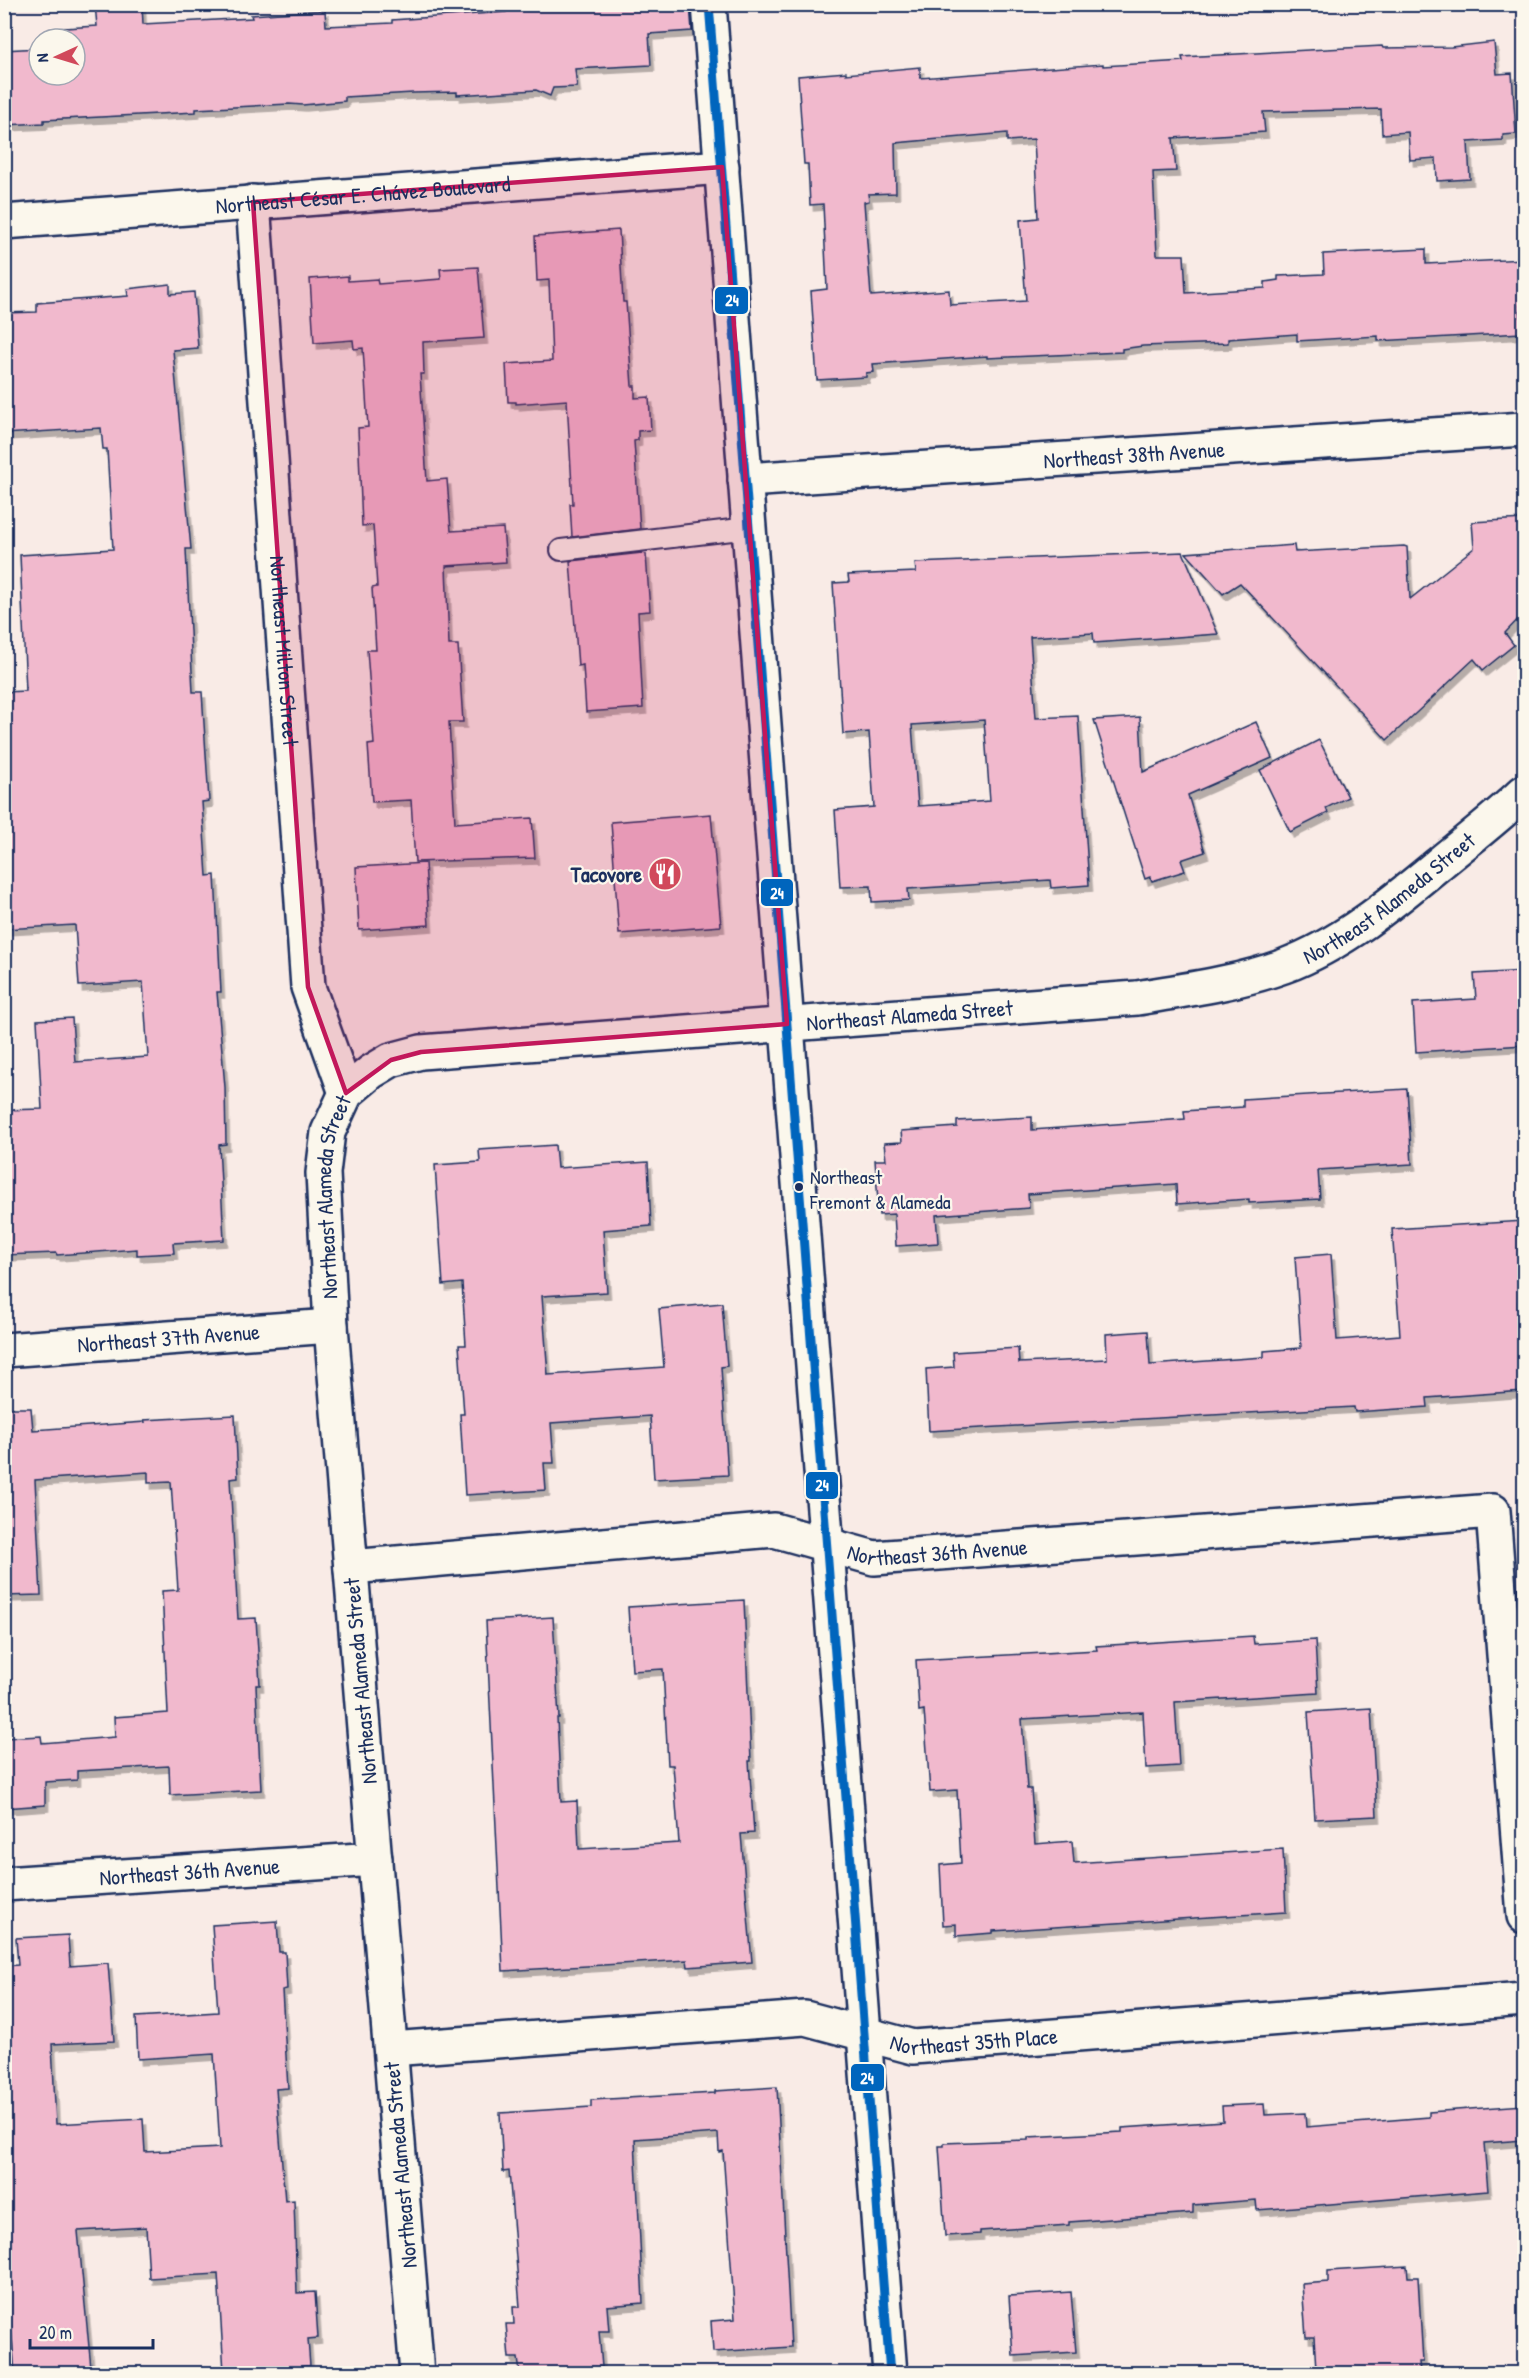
<svg xmlns="http://www.w3.org/2000/svg" width="1529" height="2378" font-family="'Patrick Hand',sans-serif">
  <style>
    .building { fill: #f1b9cd; stroke: #1b2f5e; stroke-width: 1.5; fill-rule: evenodd; filter: url(#shadow) }
    .lines { fill: none; stroke-linecap: round; stroke-linejoin: round }
    .service-casing { stroke: #1b2f5e; stroke-width: 24 }
    .minor-casing { stroke: #1b2f5e; stroke-width: 38 }
    .secondary-casing { stroke: #1b2f5e; stroke-width: 38 }
    .service { stroke: #fbf7ec; stroke-width: 20 }
    .minor { stroke: #fbf7ec; stroke-width: 33 }
    .secondary { stroke: #fbf7ec; stroke-width: 33 }
    .bus-1-casing { stroke: #fbf7ec; stroke-width: 14 }
    .bus-1 { stroke: #0065bd; stroke-width: 9 }
    .marked { fill: #c2185b; fill-opacity: 0.2; stroke: #c2185b; stroke-width: 4.5; stroke-linejoin: round }
    .bus-dot { fill: #1b2f5e; stroke: #fbf7ec; stroke-width: 2 }
    .labels { text-anchor: middle; dominant-baseline: central; stroke-width: 4.5; stroke-linejoin: round; paint-order: stroke }
    .bus-label { font-size: 20px; fill: #1b2f5e; stroke: #fbf7ec; text-anchor: start }
    .street-label { font-size: 22px; fill: #1b2f5e; stroke: #fbf7ec }
    .poi-label { font-size: 22px; font-weight: bold; fill: #1b2f5e; stroke: #fbf7ec; text-anchor: end }
    .line-badge { stroke: #fbf7ec; stroke-width: 2 }
    .badge-label { font-size: 16px; text-anchor: middle; font-weight: bold; fill: #fff }
  </style>
  <defs>
    <filter id="shadow"><feDropShadow dx="3.5" dy="6" stdDeviation="0" flood-color="#0004"/></filter>
  </defs>
  <rect width="100%" height="100%" fill="#f9ebe6"/>
  <filter id="ink" filterUnits="userSpaceOnUse"><feTurbulence type="fractalNoise" baseFrequency=".0167" numOctaves="2"/><feDisplacementMap in="SourceGraphic" scale="12" xChannelSelector="R" yChannelSelector="G"/><feConvolveMatrix kernelMatrix="1 2 1 2 8 2 1 2 1" color-interpolation-filters="sRGB"/></filter>
  <g filter="url(#ink)">
    <!-- building -->
    <g class="building">
      <path d="M95,4H142L143,24L252,18L251,15L325,10L326,26L392,23V20L506,12L505,4H690L692,31L649,34L651,65L575,69L577,87L553,88L550,96L536,90L457,95V92L413,93L345,97V101L303,105L289,104L196,109V112L44,120V123L4,125V50L39,48V75H75V39H49V29L97,26Z"/>
      <path d="M1494,42L1497,74L1512,73L1516,134L1503,135V140L1468,142L1470,179L1437,181L1436,158L1410,160L1408,132L1382,134L1381,109L1263,112L1265,132L1173,138L1176,171L1153,172L1157,255H1184L1186,293L1265,288V282L1278,280V276L1324,274L1323,254L1426,249V264L1524,259V304L1520,305L1522,333L1378,341V336L1297,341V334L1228,339V343L1143,346L1122,349V352L987,358V356L873,364L874,372L866,373V377L817,380L811,291L827,289L823,204L810,205L808,164H804L798,76L846,72V74L920,67V78L1103,64V66L1183,61L1182,57L1382,46L1383,48L1451,47ZM1007,133V141L1034,139L1038,218L1020,220L1026,301L950,305L949,290L871,296L864,202L869,201L868,194L896,193L895,143Z"/>
      <path d="M619,230L623,302H626L632,386H635V398L649,397L651,430L638,431V440L634,441L640,529L572,537L570,504H573L567,400L516,404V402H508L506,364L552,361L549,280L537,281L535,236Z"/>
      <path d="M478,267L484,338L423,342L424,374H420L427,481L447,479L451,531L503,528L506,562L446,566L449,645H458L463,722H449L455,823L532,818L535,858L415,862L411,800L372,802L368,745L374,744L367,650H376L372,588L377,587L373,525L362,526L358,428L368,427L363,348L354,349L353,340L314,343L310,279L348,276V281L377,279L378,284L441,279L440,269Z"/>
      <path d="M170,284V294L194,292L198,348L173,350L191,549H186L193,692H202L209,801L202,802L207,876L215,875L221,992H217L225,1087L226,1144L219,1145L224,1240L173,1243L174,1253L137,1255V1249L57,1255L56,1253L4,1255V1110L42,1109L37,1020L72,1018L75,1062L148,1057L143,982L79,986L75,925L4,929V692L26,691L20,555L113,549L107,449H103L101,428L4,434V313L37,312V303L128,296L127,289Z"/>
      <path d="M1524,519V613L1505,633L1514,645L1483,670L1474,659L1387,740L1240,583L1223,594L1186,553L1294,545L1295,552L1404,546L1407,547L1410,599L1474,548L1472,522Z"/>
      <path d="M1183,552L1218,634L1094,643L1093,633L1030,637L1036,718L1078,716L1089,885L1051,888L1050,880L908,889L909,900L872,902L871,886L840,887L835,810L874,807L869,732L843,734L833,583L849,582L848,575L916,572L915,563ZM984,720L990,801L918,806L912,725Z"/>
      <path d="M642,553L646,554L650,611L638,612L643,708L586,712L583,665L578,666L570,561Z"/>
      <path d="M1140,717L1143,772L1256,722L1272,758L1188,795L1205,852L1181,860L1185,871L1152,881L1150,877L1145,879L1094,720Z"/>
      <path d="M1319,740L1348,797L1326,808L1328,813L1290,832L1260,770Z"/>
      <path d="M711,814L721,926L619,934L611,822Z"/>
      <path d="M425,863L429,925L359,930L356,867Z"/>
      <path d="M1524,971V1045L1416,1052L1413,1003L1476,999L1474,974Z"/>
      <path d="M1407,1089L1412,1164L1318,1170L1320,1199L1249,1203V1199L1177,1204L1176,1184L1028,1194L1029,1208L936,1215L938,1243L896,1246L894,1214L879,1215L875,1160H886L884,1143L902,1142L901,1131L957,1127V1121L1032,1117V1130L1185,1119L1184,1111L1243,1107V1099Z"/>
      <path d="M555,1145L557,1168L648,1162L651,1226L603,1230L607,1292L542,1296L548,1375L664,1367L659,1309L722,1303L727,1366L721,1367L728,1475L654,1479L650,1416L551,1423L554,1463H544L546,1490L465,1495L460,1414H464L459,1345H466L462,1283L443,1285L435,1165L480,1162L479,1150Z"/>
      <path d="M1524,1221V1302H1518L1524,1391L1427,1398L1428,1407L1355,1412L1354,1407L929,1431L926,1369L954,1367L953,1352L1018,1348L1019,1363L1107,1359L1106,1334L1148,1331L1150,1365L1264,1357V1351L1301,1348L1295,1257L1331,1254L1337,1340L1400,1335L1392,1229Z"/>
      <path d="M4,1408H31L33,1430L145,1422L144,1420L235,1415L238,1478L230,1479L238,1619L256,1618L260,1685H256L261,1790L170,1795L169,1766L77,1771V1780L45,1782V1805L4,1808V1738L41,1736L42,1743L115,1737L114,1717L168,1713L162,1591L178,1590L171,1482L148,1483V1472L35,1480L41,1595L4,1596Z"/>
      <path d="M744,1600L751,1761H749L754,1833L741,1834L752,1962L688,1967L687,1960L503,1971L486,1621L553,1617L559,1718H557L561,1802L577,1801L579,1849L679,1843L673,1765H668L663,1669L632,1671L628,1607Z"/>
      <path d="M1253,1636L1254,1644L1315,1640L1318,1693L1175,1702L1179,1766L1146,1768L1143,1712L1022,1719L1027,1789H1031L1035,1844L1072,1841L1074,1863L1283,1849L1286,1912L993,1931V1933L956,1936V1924L943,1925L940,1865L961,1863L957,1790L930,1792L924,1710L919,1711L916,1660L1097,1650L1096,1646Z"/>
      <path d="M1371,1708L1377,1816L1315,1819L1308,1712Z"/>
      <path d="M277,1921L279,1952H285L287,1989L282,1990L288,2088L276,2089L285,2201L294,2200L297,2293L315,2292L318,2338L308,2339L310,2366L224,2372L218,2274L149,2278L146,2227L78,2231L91,2368L81,2369V2373H15L4,2241V1966L18,1965L16,1938L68,1935L70,1966L108,1963L114,2041L52,2044L56,2124L143,2119L145,2152L220,2148L214,2054L138,2059L136,2017L218,2012L212,1925Z"/>
      <path d="M777,2087L791,2347L713,2352L711,2321L735,2319L723,2151L719,2152L718,2133L635,2139L643,2303L607,2306L609,2331H599L602,2367L520,2373L518,2358H509L506,2324H514L513,2307H520L509,2171L503,2172L500,2113L591,2107V2100L715,2093V2091Z"/>
      <path d="M1264,2104L1265,2115L1305,2113L1306,2127L1429,2117V2112L1524,2105V2140L1484,2143L1488,2191L1257,2210L1256,2200L1193,2205V2213L1069,2222V2225L980,2231V2234L945,2236L939,2146H944V2143L1028,2140V2137L1122,2132V2128L1223,2121L1222,2106Z"/>
      <path d="M1407,2266L1408,2277H1418L1423,2362H1419L1420,2373H1324V2368L1316,2369L1314,2337H1306L1302,2284L1328,2282V2271Z"/>
      <path d="M1071,2292L1076,2352L1013,2356L1009,2296Z"/>
    </g>
    <g class="lines">
      <defs>
        <path id="service" d="M561,550L749,528"/>
        <g id="minor">
          <path id="s1" d="M253,202L308,987L346,1093"/>
          <path id="s2" d="M4,222L722,167"/>
          <path id="s3" d="M745,480L1524,429"/>
          <path id="s4" d="M4,1350L331,1326"/>
          <path id="s5" d="M351,1567L774,1530L874,1558L1493,1511L1524,1916"/>
          <path id="s6" d="M4,1884L375,1859"/>
          <path id="s7" d="M391,2049L805,2018L913,2047L1524,1999"/>
          <path id="s8" d="M417,2374L331,1326L323,1173L328,1132L346,1093L371,1072L391,1060L421,1052L1137,998C1186,990 1237,983 1284,966C1343,944 1393,902 1440,863C1469,839 1498,817 1524,792"/>
        </g>
        <path id="secondary" d="M709,4L890,2374"/>
      </defs>
      <!-- service casing -->
      <use href="#service" class="service-casing"/>
      <!-- minor casing -->
      <use href="#minor" class="minor-casing"/>
      <!-- secondary casing -->
      <use href="#secondary" class="secondary-casing"/>
      <!-- service -->
      <use href="#service" class="service"/>
      <!-- minor -->
      <use href="#minor" class="minor"/>
      <!-- secondary -->
      <use href="#secondary" class="secondary"/>
      <defs>
        <path id="bus-1" d="M709,4L890,2374"/>
      </defs>
      <!-- bus-1 casing -->
      <use href="#bus-1" class="bus-1-casing"/>
      <!-- bus-1 -->
      <use href="#bus-1" class="bus-1"/>
    </g>
  </g>
  <!-- marked area -->
  <path class="marked" d="M722,167L787,1024L421,1052L391,1060L346,1093L308,987L253,202Z"/>
  <!-- icons -->
  <defs>
    <symbol id="restaurant-disc" viewBox="-11 -11 22 22"><circle r="9.5" fill="#d1495b" stroke="#fbf7ec"/><path d="M-5-6h1v4h1v-4h1v4h1v-4h1v5L-1.5 .5V6h-2V.5L-5-1ZM5-6V6H3V1.5H1.5Q1.5-4 5-6Z" fill="#fff"/></symbol>
  </defs>
  <g fill-rule="evenodd">
    <use href="#restaurant-disc" x="646" y="855" width="38" height="38"/>
  </g>
  <!-- markers -->
  <circle class="bus-dot" cx="799" cy="1187" r="5"/>
  <g class="labels">
    <!-- bus labels -->
    <g class="bus-label">
      <text x="810" y="1176">Northeast<tspan x="810" dy="25">Fremont &amp; Alameda</tspan></text>
    </g>
    <!-- street labels -->
    <g class="street-label">
      <text stroke="none"><textPath href="#s2" startOffset="360">Northeast César E. Chávez Boulevard</textPath></text>
      <text stroke="none"><textPath href="#s3" startOffset="390">Northeast 38th Avenue</textPath></text>
      <text stroke="none"><textPath href="#s1" startOffset="450">Northeast Milton Street</textPath></text>
      <text stroke="none"><textPath href="#s8" startOffset="2370">Northeast Alameda Street</textPath></text>
      <text stroke="none"><textPath href="#s8" startOffset="1866">Northeast Alameda Street</textPath></text>
      <text stroke="none"><textPath href="#s8" startOffset="1182">Northeast Alameda Street</textPath></text>
      <text stroke="none"><textPath href="#s4" startOffset="165">Northeast 37th Avenue</textPath></text>
      <text stroke="none"><textPath href="#s5" startOffset="592">Northeast 36th Avenue</textPath></text>
      <text transform="translate(360 1681) rotate(-95)">Northeast Alameda Street</text>
      <text stroke="none"><textPath href="#s6" startOffset="186">Northeast 36th Avenue</textPath></text>
      <text stroke="none"><textPath href="#s7" startOffset="588">Northeast 35th Place</textPath></text>
      <text transform="translate(400 2165) rotate(-95)">Northeast Alameda Street</text>
    </g>
    <!-- poi labels -->
    <g class="poi-label">
      <text x="642" y="874">Tacovore</text>
    </g>
  </g>
  <g class="line-badge">
    <rect x="714" y="286" width="35" height="29" rx="6" fill="#0065bd"/>
    <rect x="760" y="878" width="34" height="29" rx="6" fill="#0065bd"/>
    <rect x="805" y="1471" width="34" height="29" rx="6" fill="#0065bd"/>
    <rect x="850" y="2063" width="35" height="29" rx="6" fill="#0065bd"/>
  </g>
  <g class="badge-label">
    <text x="732" y="306">24</text>
    <text x="777" y="899">24</text>
    <text x="822" y="1491">24</text>
    <text x="867" y="2084">24</text>
  </g>
  <!-- margin -->
  <rect width="1529" height="2378" fill="none" stroke="#fbf7ec" stroke-width="24"/>
  <rect x="12" y="12" width="1505" height="2354" fill="none" stroke="#1b2f5e" stroke-width="2" filter="url(#ink)"/>
  <!-- north arrow -->
  <g transform="translate(57 57) rotate(266)"><circle r="28" fill="#fbf7ec" stroke="#a1a7b3" stroke-width="1.5"/>
  <path d="M0-4.5L10 22L0 15L-10 22Z" fill="#d1495b"/>
  <text y="-9" font-size="16" font-weight="bold" text-anchor="middle" fill="#1b2f5e">N</text>
  </g>
  <!-- scale -->
  <path d="M30 2339v9h123v-9" fill="none" stroke="#1b2f5e" stroke-width="3"/>
  <text x="39" y="2339" font-size="18" fill="#1b2f5e" stroke="#fbf7ec" stroke-width="4.5" paint-order="stroke">20 m</text>
</svg>
